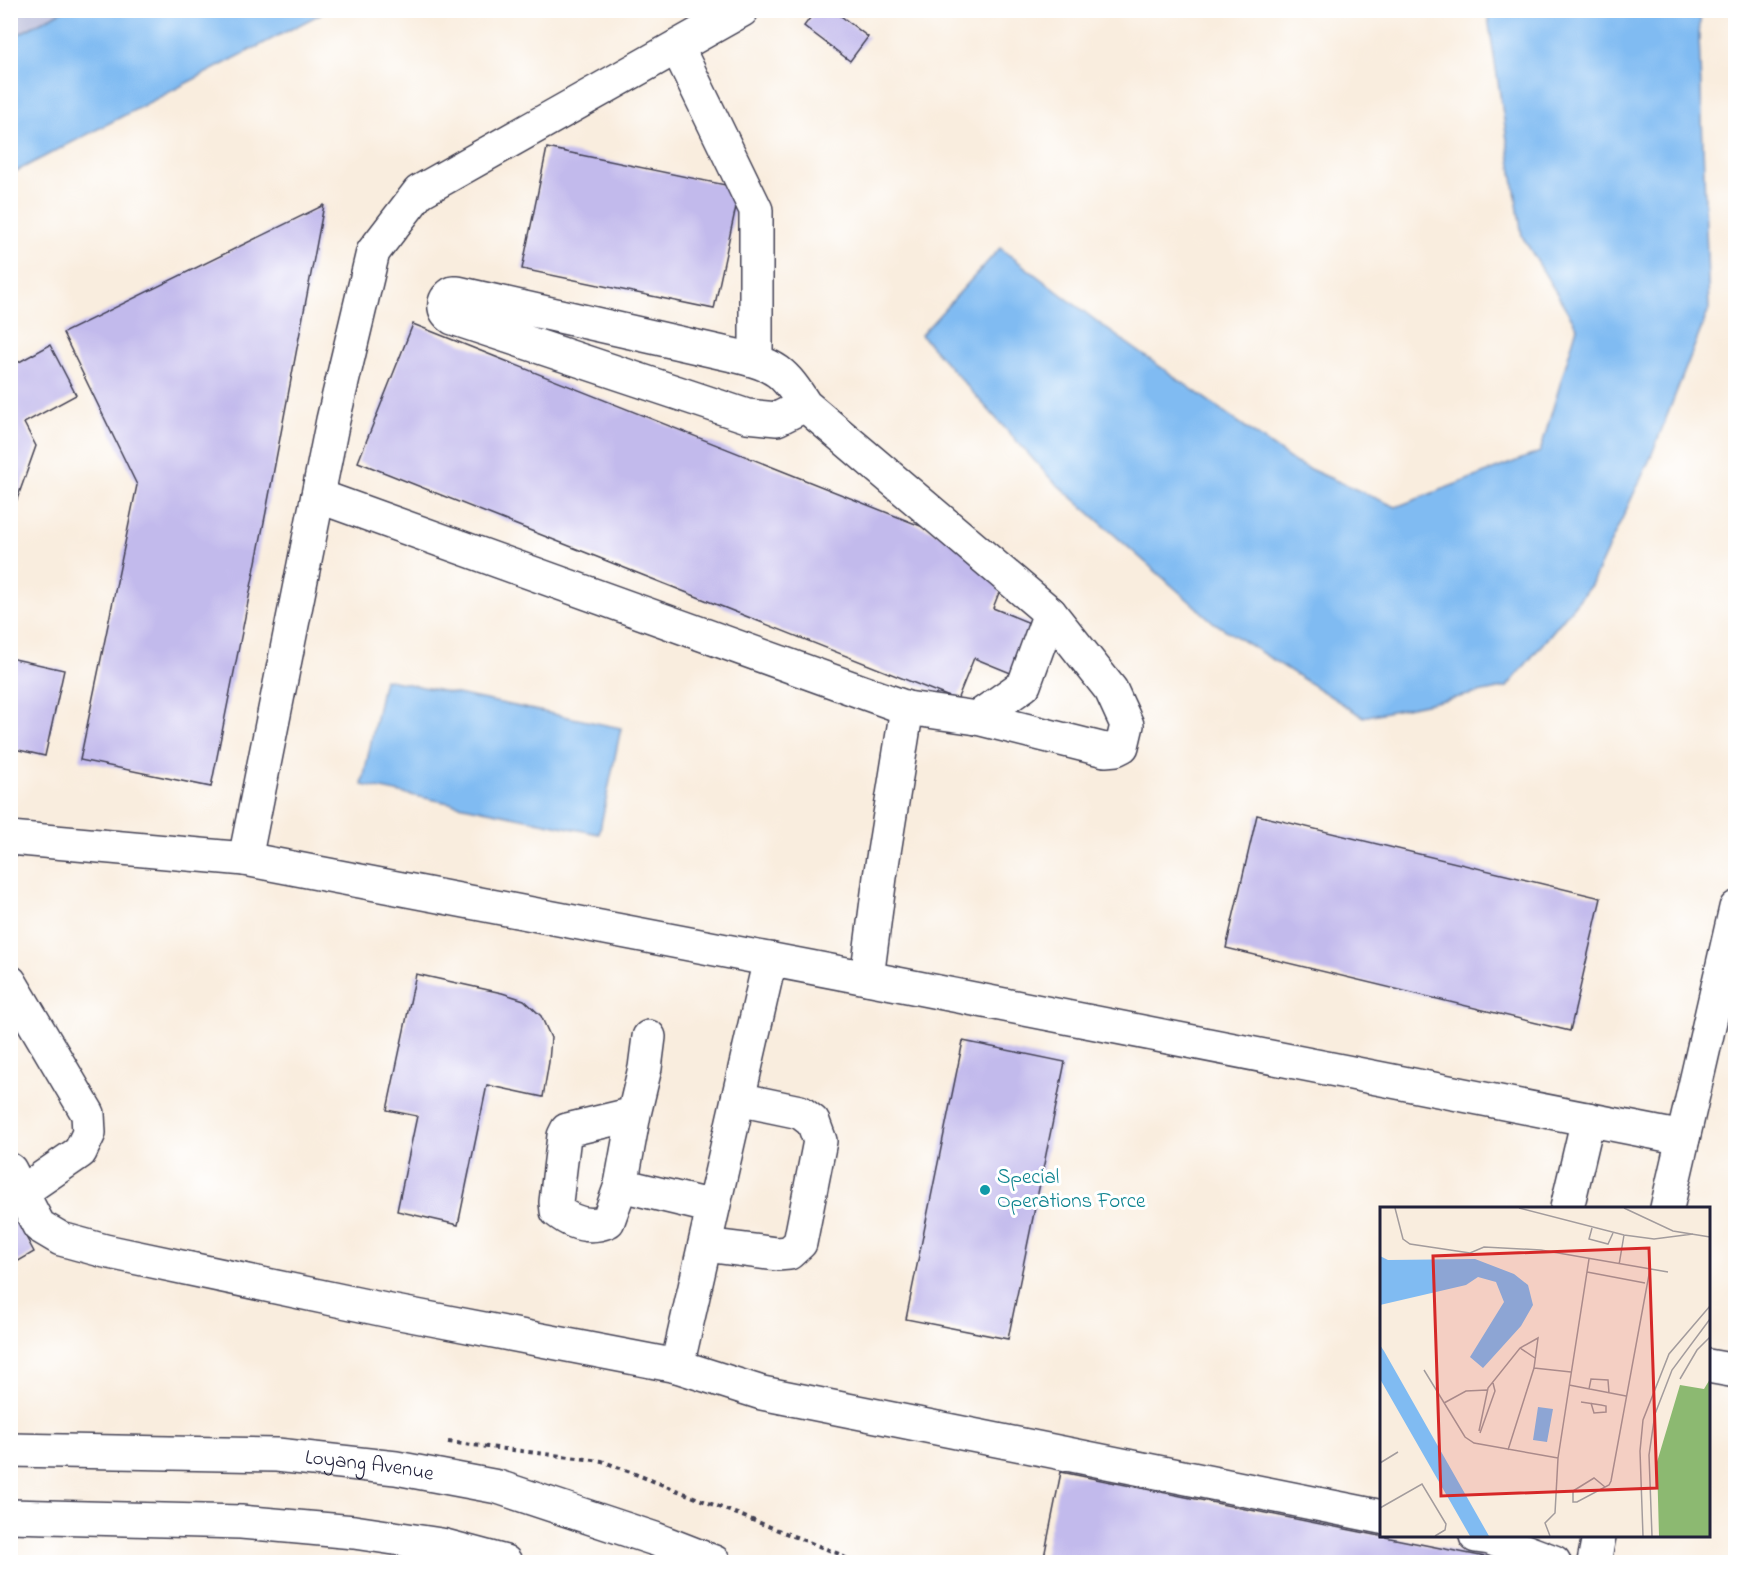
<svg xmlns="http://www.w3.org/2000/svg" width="1746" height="1573" font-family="'Indie Flower',sans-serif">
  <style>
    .industrial { fill: #c0c2dd }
    .water { fill: #80bbf2; stroke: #516e96; stroke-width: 1.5 }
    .building { fill: #c2baec }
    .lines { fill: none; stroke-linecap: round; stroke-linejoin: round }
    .minor-casing { stroke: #424053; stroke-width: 36 }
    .major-casing { stroke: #424053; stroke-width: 36 }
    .path { stroke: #424053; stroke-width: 4; stroke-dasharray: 4.5 4.5; stroke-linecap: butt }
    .minor { stroke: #fff; stroke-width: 33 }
    .major { stroke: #fff; stroke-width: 33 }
    .culture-dot { fill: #0f9aa8; stroke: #fff; stroke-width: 2 }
    .labels { text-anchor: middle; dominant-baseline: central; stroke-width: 6; stroke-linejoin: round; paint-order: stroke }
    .culture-label { font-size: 21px; fill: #0d838f; stroke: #fff; text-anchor: start }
    .street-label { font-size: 21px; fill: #22223b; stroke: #fff }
    .inset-road { fill: none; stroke: #a39c9d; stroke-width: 1.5 }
    .view { fill: #d62828; fill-opacity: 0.15; stroke: #d62828; stroke-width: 3 }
    .inset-edge { fill: none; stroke: #22223b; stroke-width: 3 }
  </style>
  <rect width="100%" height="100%" fill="#fff"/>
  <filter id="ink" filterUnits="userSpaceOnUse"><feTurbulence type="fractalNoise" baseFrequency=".0167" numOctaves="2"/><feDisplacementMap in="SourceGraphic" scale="12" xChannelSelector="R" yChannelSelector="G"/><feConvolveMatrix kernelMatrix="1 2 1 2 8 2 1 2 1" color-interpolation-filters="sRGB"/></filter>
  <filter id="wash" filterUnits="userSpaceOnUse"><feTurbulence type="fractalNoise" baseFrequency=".008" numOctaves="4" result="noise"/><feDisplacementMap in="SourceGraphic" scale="24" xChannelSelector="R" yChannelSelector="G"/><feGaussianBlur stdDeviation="1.35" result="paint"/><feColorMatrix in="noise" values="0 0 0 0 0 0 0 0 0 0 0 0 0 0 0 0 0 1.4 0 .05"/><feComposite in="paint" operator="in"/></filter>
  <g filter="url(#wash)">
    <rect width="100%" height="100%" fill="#f9edde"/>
    <!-- industrial -->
    <path class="industrial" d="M11,10H61V11L11,37Z"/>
    <!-- water -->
    <g class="water">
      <path d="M62,11V10L326,11L11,174V38Z"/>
      <path d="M1487,11H1701L1699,36L1709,309L1650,459L1591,585L1507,687L1363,717L1213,622L1051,479L921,335L1000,248L1107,329L1296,463L1396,507L1540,452L1577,327L1522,236Z"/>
      <path d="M384,679L621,728L599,834L362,785Z"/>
    </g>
    <g id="blocks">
      <!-- building -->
      <g class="building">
        <path d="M816,10H833L868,37L850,61L804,26Z"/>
        <path d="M547,148L740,188L714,309L522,269Z"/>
        <path d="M324,205L266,512L211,787L80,760L137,485L63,333Z"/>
        <path d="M413,324L1011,562L993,608L1032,624L1013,674L974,658L957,700L358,462Z"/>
        <path d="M50,345L76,395L24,423L36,446L10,519V367Z"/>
        <path d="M10,658L64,670L45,756L10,748Z"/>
        <path d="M1257,815L1601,898L1570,1031L1226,948Z"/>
        <path d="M416,974L502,993L524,1000L541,1016L551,1038L549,1062L543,1097L487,1085L458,1225L397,1211L417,1116L387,1110Z"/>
        <path d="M963,1041L1065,1062L1008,1339L906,1319Z"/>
        <path d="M10,1207L34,1252L10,1266Z"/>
        <path d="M1061,1472L1505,1561L1504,1562H1043Z"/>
      </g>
    </g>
  </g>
  <g filter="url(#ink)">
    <use href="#blocks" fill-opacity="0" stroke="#424053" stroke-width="1.5"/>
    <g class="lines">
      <defs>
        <g id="minor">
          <path d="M677,47L756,210V360"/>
          <path d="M318,496L907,708L977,718L1105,750L1116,749L1122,746L1127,725L1111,690L1050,613L805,405C784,372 776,365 737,356L458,293H453C442,300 442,311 453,318L747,416L777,419L805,405"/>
          <path d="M977,718L1024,685L1050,613"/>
          <path d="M10,838L245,859L867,978L1683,1138"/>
          <path d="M245,859L333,420L373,252L419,192L742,10"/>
          <path d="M867,978L880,877L907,708"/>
          <path d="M10,982L88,1114L89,1133L80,1152L22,1192"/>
          <path d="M634,1114L567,1130L564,1136L556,1202L557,1211C572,1223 589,1229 608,1221L621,1185L634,1114L645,1068L649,1037"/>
          <path d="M10,1170L39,1226L61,1239L105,1251L390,1311L677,1366L762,1393L1382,1517"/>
          <path d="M621,1185L713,1207"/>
          <path d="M1567,1208L1588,1119"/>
          <path d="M1667,1208L1736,908"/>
          <path d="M705,1245L777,1254L789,1253L800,1243L820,1141L813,1122L800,1112L738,1099"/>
          <path d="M677,1366L770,959"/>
          <path d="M1708,1366L1736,1371"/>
          <path d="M1476,1536L1490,1538L1554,1562"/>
          <path d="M1594,1562L1599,1536"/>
        </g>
        <g id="major">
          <path id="s1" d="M10,1450L277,1455L396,1468L498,1487L655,1539L714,1562"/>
          <path d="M10,1516L241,1522L354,1532L441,1545L505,1562"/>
        </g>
      </defs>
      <!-- minor casing -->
      <use href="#minor" class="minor-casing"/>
      <!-- major casing -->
      <use href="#major" class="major-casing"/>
      <!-- path -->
      <g class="path">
        <path d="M448,1442L602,1461L839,1554L852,1562"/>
        <path d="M10,1561L46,1559L111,1562"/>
      </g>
      <!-- minor -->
      <use href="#minor" class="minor"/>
      <!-- major -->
      <use href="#major" class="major"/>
    </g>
  </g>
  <!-- markers -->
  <circle class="culture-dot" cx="985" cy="1190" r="6"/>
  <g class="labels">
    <!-- culture labels -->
    <g class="culture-label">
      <text x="997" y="1178">Special<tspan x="997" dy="24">Operations Force</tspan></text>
    </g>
    <!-- street labels -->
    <g class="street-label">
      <text stroke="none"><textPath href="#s1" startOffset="360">Loyang Avenue</textPath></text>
    </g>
  </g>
  <!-- overview -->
  <g transform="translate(1380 1207)">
    <rect width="330" height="330" fill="#f9edde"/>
    <path d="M330,172V329H279L277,255L300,178L324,182Z" fill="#8cb971"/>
    <path d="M0,49L8,53L95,52L134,67L148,78L153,98L141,119L103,161L90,150L124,95L116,75L98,70L86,78L0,98ZM0,138L4,144L109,329H90L0,172ZM158,200L173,202L167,235L153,233Z" fill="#80bbf2"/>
    <path class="inset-road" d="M15,1L23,32L30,37L90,46L104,40L161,43L288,65M139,1L244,28L274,32L313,27M244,1L293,24L330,30M212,21L209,32L228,37L233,26M239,58L244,28M207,65L265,76M140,141L155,151M154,161L191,165M44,163L85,230L94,236L178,251M300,172L317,143L330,130M189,178L246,189M209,182L211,172L228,173L229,186M201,195L221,198L226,199V205L214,206L211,196M64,196L86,184L107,183M99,224L108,181L140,141L158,131L154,161L128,243M100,226L115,184L113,176M0,256L18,245M225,280L214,271L193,284V295H197L229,278L231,274L270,62M0,301L42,277L66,317L65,323L55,329M170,329L165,316L175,306L178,251L209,52M263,329L260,244L263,213L289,147L330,99M272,329L269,248L275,207L292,163L330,112"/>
    <path class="view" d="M269,41L277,281L61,289L53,49Z"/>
    <rect width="330" height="330" class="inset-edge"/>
  </g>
  <!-- margin -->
  <rect width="1746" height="1573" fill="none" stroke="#fff" stroke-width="36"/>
</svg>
